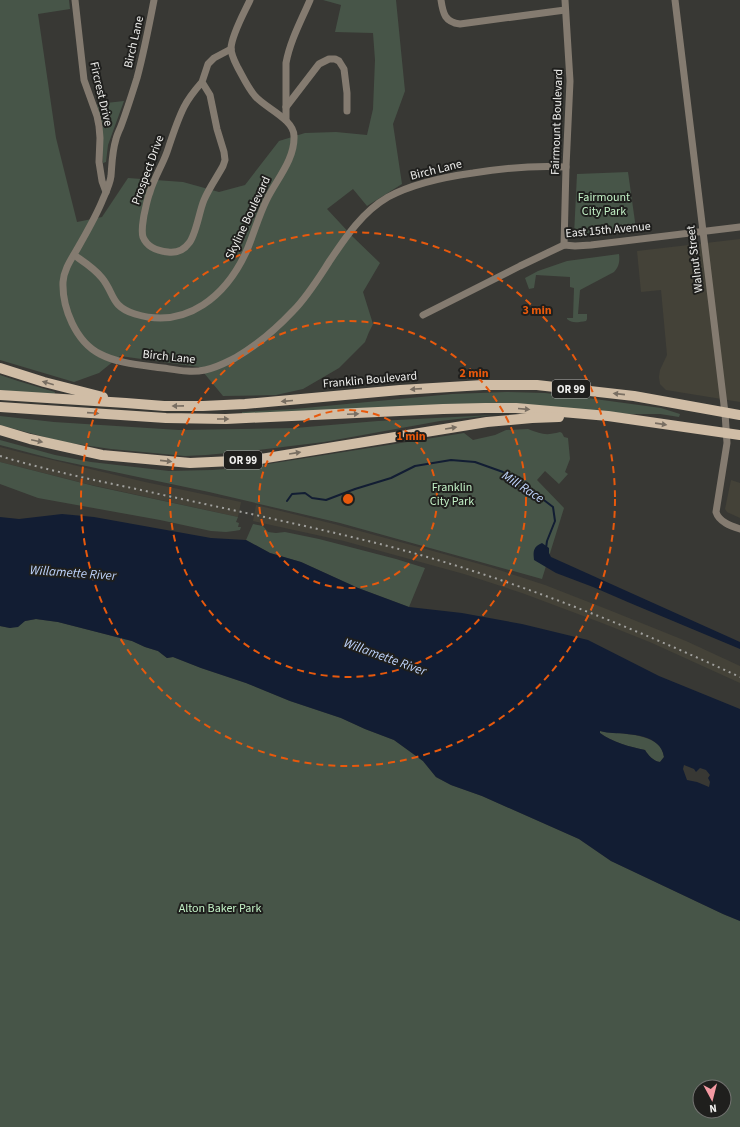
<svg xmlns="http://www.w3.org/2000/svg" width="740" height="1127" font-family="'Source Sans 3',sans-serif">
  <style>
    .built { fill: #444238 }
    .green { fill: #475548; fill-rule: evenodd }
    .water { fill: #121d33; fill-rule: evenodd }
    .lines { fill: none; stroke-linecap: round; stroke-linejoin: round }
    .stream { stroke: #121d33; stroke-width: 2 }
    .street { stroke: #847b70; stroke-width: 7 }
    .primary { stroke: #d0bda6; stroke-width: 10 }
    .rail { stroke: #a1a19e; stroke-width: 2; stroke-dasharray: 2 4; stroke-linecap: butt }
    .oneway { fill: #786e62 }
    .ring { fill: none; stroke: #e8590c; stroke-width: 2; stroke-dasharray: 7 5 }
    .labels { text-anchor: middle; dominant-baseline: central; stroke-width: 4; stroke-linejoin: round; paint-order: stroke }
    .shield { fill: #1f1f1d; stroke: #b1b1af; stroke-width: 1 }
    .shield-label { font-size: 11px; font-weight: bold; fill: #f0f0ee }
    .street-label { font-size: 12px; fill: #f0f0ee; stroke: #1f1f1d }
    .park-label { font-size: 12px; fill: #c3f1c6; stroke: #1f1f1d }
    .water-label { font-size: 13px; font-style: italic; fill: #bed3fb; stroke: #1f1f1d }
    .centre { fill: #e8590c; stroke: #1f1f1d; stroke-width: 2 }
    .ring-label { font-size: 12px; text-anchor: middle; font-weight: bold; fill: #e8590c; stroke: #1f1f1d; stroke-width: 4; stroke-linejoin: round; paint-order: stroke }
  </style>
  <rect width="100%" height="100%" fill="#383834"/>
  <!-- built -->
  <g class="built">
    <path d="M740,239V402L666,390L660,384L659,377L660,370L667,355L661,290L641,292L637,251Z"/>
    <path d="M0,447L23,453L145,482L241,502L238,517L87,484L0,462Z"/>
    <path d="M731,480L740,483V518L729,513L727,512L725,509Z"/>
    <path d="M256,505L334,524L426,549L490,567L545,585L609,610L686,641L740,666V683L652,643L602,623L522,593L464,574L344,541L253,521Z"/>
  </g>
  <!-- green -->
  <g class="green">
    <path d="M0,0H69L70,9L38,14L56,138L77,222L102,217L128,178L183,182L219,192L245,185L279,141L305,133L336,132L367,135L373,109L375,60L373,33L335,32L341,5L323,0H396L405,91L393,124L402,184L367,206L353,189L327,209L353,237L380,263L363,292L373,324L369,332L365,342L339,368L303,389L276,395L223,396L199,367L120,356L99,373L74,382L0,360Z"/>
    <path d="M124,101L108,145L106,162L103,163L102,125L97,104Z"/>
    <path d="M628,172L636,229L592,234L574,235L577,174Z"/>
    <path d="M619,254C620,261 619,267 614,272L580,290L578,314H587V319L586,321C579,322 572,324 567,319V318H573L574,288L570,287V277L536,275L534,288L529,289L525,278L538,271L567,261Z"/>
    <path d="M0,375L18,381L55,392L54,396L0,390Z"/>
    <path d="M506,392L545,393L580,397L661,408L680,414L679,417L660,414H629L579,409L242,416V412L294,409L452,394Z"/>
    <path d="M493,415L440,421L324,442L249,451L206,455L185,456L111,449L63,442L0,425V416L54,422L179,430L295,428L378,421Z"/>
    <path d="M528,429C542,434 545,436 560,432L562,433L564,437L568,438L570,459L565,472L568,474L559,484L545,471L537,480L564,508L542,579L340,523L209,492L53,459L0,445V440L55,455L91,462L169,471L212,470L249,467L464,433L473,440L495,435L506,430Z"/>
    <path d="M0,462L94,486L238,517L236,522L239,523L238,527H241L240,530L234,531L226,532L211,531L160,520L38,498L0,484Z"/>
    <path d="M253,524L263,526L268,532L276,533L285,532L319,539L396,559L425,568L409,607L358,588L301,562L270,553L246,540Z"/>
    <path d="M36,619L58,622L132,641L145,647L158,651L167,658L173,657L201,668L246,683L290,701L341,718L365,729L394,740L423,761L436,777L451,785L482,796L579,839L611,861L723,914L740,921V1127H0V626L10,628L25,621ZM700,1087H724V1111H700Z"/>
    <path d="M600,731C619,735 661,731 664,757L660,762C653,761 648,755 645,750C630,747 612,742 600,733Z"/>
  </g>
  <!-- water -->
  <g class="water">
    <path d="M62,514L94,517L211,538L246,540L270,553L301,562L358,588L409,607L462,613L522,624L588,640L659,676L740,709V921L723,914L611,861L579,839L482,796L451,785L436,777L423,761L394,740L365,729L341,718L290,701L246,683L201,668L173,657L167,658L158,651L145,647L132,641L58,622L36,619L25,621L18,627L10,628L0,626V517L19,519ZM600,731C604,732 609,733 613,733C629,734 661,734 664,757L660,762C653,761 648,755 645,750C630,747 612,742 600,733ZM684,765L694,769L696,772L700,768L706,770L710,775L708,778L710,782L709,787L697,782L687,780L683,769Z"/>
    <path d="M542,543L549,548V553L551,557L740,642V649L630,603L593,587L556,573L534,560C533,551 533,547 542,543Z"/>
  </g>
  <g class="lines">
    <!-- stream -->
    <path class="stream" d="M287,501L292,494L305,493L312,498L326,500L355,489L391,478L415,466L451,460L475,462L503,472L536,494L553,507L555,521L547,541L546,548"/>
    <!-- street -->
    <g class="street">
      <path d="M75,0L84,80L97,116L99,126L100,138L99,162L102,181L106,192"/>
      <path d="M154,0C149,26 144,52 137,78C132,94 127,110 121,126C119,131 117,135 116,139C112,152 112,164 111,176C110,184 106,192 103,199C97,214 88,230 80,244C73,257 64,268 63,282C62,308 76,342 100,354C119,364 142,365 163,368C177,370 191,373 205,370C216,368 225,363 235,358C256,346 276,329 293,311C307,297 318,279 329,262C345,238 362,212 388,197C414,183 444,177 473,173C504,168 535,165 566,167"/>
      <path d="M441,0C443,14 445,22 460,24L565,10"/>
      <path d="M675,0L725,413L727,443L716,512C719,522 731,526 740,529"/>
      <path d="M202,82C195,90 189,97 184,107C177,121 172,137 167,152C162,166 154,178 150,192C147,199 146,207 144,215C143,222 141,230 143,237C147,247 158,251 168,252C176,253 184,250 189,243C196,235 199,212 204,200C209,188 217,177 223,166L225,160L224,152L217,129L210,95L202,82L208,64L214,58L231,49"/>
      <path d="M286,107L319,64L329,59H335L339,61L344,69L347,93V111"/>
      <path d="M286,120V63C290,41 301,21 310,0"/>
      <path d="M564,245L566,167L570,81L565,0"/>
      <path d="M74,255C84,262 94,268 102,278C115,294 110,306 135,314C187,330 227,295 247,250C254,233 259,215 267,199C277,179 295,159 294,136C294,119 265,108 255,96C248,88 243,77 238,68C235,62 231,55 231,48C232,34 244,13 250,0"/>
      <path d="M423,315L520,266L564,245L575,246L591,245L740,227"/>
    </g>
    <!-- primary -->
    <g class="primary">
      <path d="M0,368L44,382L103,397"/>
      <path d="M0,395L126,403L164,406H203L245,404L400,390L483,385H537L634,396L740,415"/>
      <path d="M0,407L166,418L226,419L443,409L485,408H516L608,416L740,435"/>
      <path d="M0,430L30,439L102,455L190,463L254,460L487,422L532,418L559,417"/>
    </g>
    <!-- rail -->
    <path class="rail" d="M0,456C43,469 88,479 132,488C212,506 292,522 372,542C499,574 621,622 740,677"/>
  </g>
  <!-- one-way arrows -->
  <defs><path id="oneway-solid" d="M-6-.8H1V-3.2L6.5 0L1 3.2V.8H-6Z"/></defs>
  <g class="oneway">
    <use href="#oneway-solid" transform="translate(48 383) rotate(-164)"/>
    <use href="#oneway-solid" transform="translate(416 389) rotate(176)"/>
    <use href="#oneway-solid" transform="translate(619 394) rotate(-174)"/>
    <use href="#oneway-solid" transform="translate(287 401) rotate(175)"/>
    <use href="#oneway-solid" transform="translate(178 406) rotate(179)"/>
    <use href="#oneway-solid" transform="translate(524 409) rotate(5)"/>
    <use href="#oneway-solid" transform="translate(93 413) rotate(4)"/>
    <use href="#oneway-solid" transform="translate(353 414) rotate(-3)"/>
    <use href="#oneway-solid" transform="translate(223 419)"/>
    <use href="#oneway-solid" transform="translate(661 424) rotate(8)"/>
    <use href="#oneway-solid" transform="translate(451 428) rotate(-9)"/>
    <use href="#oneway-solid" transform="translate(37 441) rotate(12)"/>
    <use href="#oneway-solid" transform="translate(295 453) rotate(-9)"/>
    <use href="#oneway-solid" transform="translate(166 461) rotate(6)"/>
  </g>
  <!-- distance rings -->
  <g class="ring">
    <circle cx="348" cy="499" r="89"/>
    <circle cx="348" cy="499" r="178"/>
    <circle cx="348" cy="499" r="267"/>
  </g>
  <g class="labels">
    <!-- shield labels -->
    <g class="shield">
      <rect x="552" y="380" width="38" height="18" rx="3"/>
      <rect x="224" y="451" width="38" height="18" rx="3"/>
    </g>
    <g class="shield-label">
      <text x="571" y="389">OR 99</text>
      <text x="243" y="460">OR 99</text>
    </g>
    <!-- street labels -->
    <g class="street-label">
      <text transform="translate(134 42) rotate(-77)">Birch Lane</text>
      <text transform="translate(101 94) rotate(77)">Fircrest Drive</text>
      <text transform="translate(557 122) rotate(-88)">Fairmount Boulevard</text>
      <text transform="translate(148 170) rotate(-70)">Prospect Drive</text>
      <text transform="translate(436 170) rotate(-14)">Birch Lane</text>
      <text transform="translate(248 218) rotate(-65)">Skyline Boulevard</text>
      <text transform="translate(608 230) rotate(-5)">East 15th Avenue</text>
      <text transform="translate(695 259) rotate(-97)">Walnut Street</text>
      <text transform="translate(169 357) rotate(6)">Birch Lane</text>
      <text transform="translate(370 380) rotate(-5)">Franklin Boulevard</text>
    </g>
    <!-- park labels -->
    <g class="park-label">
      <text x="604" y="197">Fairmount<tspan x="604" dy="14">City Park</tspan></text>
      <text x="452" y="487">Franklin<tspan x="452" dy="14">City Park</tspan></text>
      <text x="220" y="908">Alton Baker Park</text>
    </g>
    <!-- water labels -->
    <g class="water-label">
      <text transform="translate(523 487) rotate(33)">Mill Race</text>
      <text transform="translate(73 573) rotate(4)">Willamette River</text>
      <text transform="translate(385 657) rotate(20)">Willamette River</text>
    </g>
  </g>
  <circle cx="348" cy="499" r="6" class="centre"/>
  <g class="ring-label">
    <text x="537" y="314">3 min</text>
    <text x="474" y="377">2 min</text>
    <text x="411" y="440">1 min</text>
  </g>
  <!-- north arrow -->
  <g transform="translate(712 1099) rotate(173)"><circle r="19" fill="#1f1f1d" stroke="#737371"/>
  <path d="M0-3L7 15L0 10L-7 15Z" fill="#f49aa3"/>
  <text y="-6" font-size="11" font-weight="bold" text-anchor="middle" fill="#f0f0ee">N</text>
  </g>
</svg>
